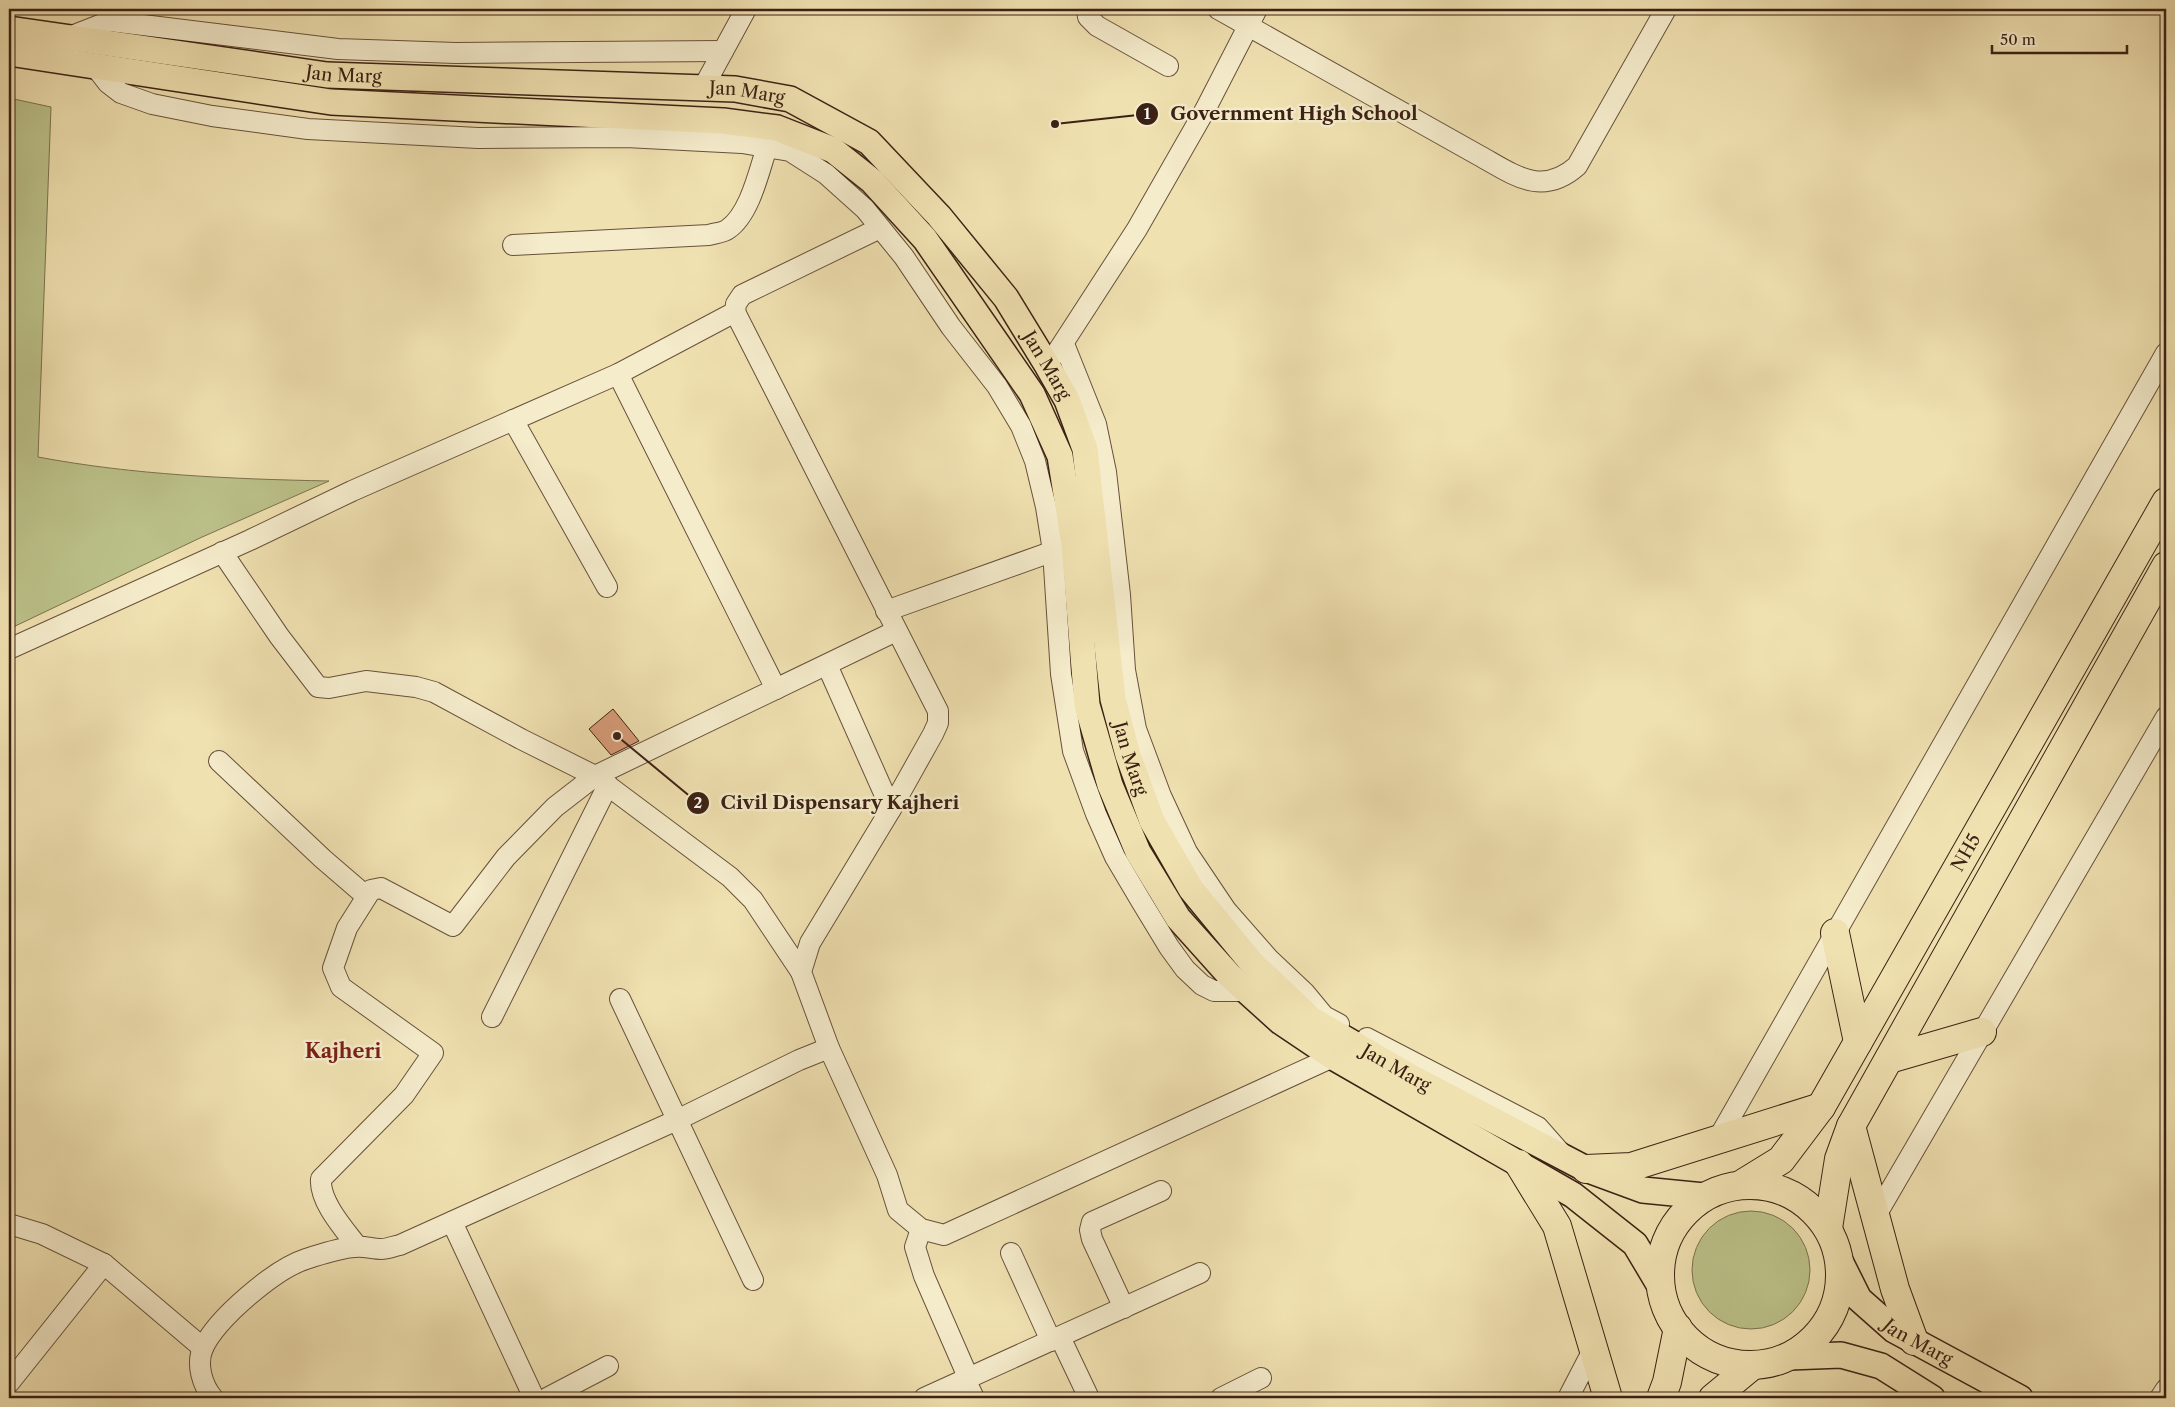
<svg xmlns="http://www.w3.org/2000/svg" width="2175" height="1407" font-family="'Libre Caslon Text',serif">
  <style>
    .green { fill: #bcc28a; stroke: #7c724f }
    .building { fill: #d89b79; stroke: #3b2114 }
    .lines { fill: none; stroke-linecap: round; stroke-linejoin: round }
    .minor-casing { stroke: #68513b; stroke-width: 22 }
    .major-casing { stroke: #3b2114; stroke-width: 28 }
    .highway-casing { stroke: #3b2114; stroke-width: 30 }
    .minor { stroke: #f5eccc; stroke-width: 20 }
    .major { stroke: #f0e1b1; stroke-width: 25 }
    .highway { stroke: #f0e1b1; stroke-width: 28 }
    .labels { text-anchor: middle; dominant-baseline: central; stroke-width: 5; stroke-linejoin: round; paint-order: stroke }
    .street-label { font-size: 18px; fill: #3b2114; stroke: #f5eccc }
    .quarter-label { font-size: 20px; font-weight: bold; fill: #7a1f14; stroke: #f5eccc }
    .leader { fill: none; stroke: #3b2114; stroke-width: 2 }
    .callout-dot { fill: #3b2114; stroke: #f5eccc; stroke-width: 2 }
    .mark-label { font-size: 15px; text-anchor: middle; font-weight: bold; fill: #fff }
    .callout-label { font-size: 19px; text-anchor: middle; font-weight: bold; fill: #3b2114; stroke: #f5eccc; stroke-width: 5; stroke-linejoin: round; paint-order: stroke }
  </style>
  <rect width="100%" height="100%" fill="#f0e1b1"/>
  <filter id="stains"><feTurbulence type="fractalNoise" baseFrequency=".004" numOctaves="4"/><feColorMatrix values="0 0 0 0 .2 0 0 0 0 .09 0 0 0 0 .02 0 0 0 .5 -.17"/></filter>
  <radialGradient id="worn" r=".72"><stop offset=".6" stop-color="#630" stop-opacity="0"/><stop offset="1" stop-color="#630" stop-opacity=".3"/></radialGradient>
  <!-- green -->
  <g class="green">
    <path d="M9,98L51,107L38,457C134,475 231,479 329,481L200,538L9,629Z"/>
    <circle cx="1751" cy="1270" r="59"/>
  </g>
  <!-- building -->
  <path class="building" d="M613,709L639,741L611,755L589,729Z"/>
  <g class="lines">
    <defs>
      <g id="minor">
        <path d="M1087,9L1088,17L1097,26L1168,66"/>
        <path d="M1218,9L1480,156C1514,175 1542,197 1577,166L1666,9"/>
        <path d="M69,37L110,21L338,49L456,53L723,51"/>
        <path d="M94,65L108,83L121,93L152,104L212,116L308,129L478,138L626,137L742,143L790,151L826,174L865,209L904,257L951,327L997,386L1021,426L1035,461L1046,507L1053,551L1061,674L1073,751L1096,814L1115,857L1141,901L1169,947L1185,969L1202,985L1214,991H1247"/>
        <path d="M703,88L746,9"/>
        <path d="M513,245L709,235C715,233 723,233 728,229C750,214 759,171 767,147"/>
        <path d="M735,312L736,304L742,295L880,228"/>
        <path d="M1064,344L1096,424L1106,472L1120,595L1125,670L1136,729L1161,796L1187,852L1226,910L1269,959L1305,993L1324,1016L1339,1024"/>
        <path d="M1056,354L1137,229L1205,110L1257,9"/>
        <path d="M618,374L776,689"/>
        <path d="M513,420L607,587"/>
        <path d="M222,552L279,636L318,687L329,688L366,681L416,687L434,692L521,739L595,776L555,807L506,857L453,926L381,888L371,890L347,928L333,968L341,987L433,1053L404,1095L321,1179C319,1201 344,1229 357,1246"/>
        <path d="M886,611L1065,547"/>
        <path d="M9,649L250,540L352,491L618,374L735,312L938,711V723L933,734L891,809L810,943L801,972L829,1048L887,1175L898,1210L921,1229L944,1235L1333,1057L1342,1049"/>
        <path d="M827,665L891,809"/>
        <path d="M219,761L323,859L366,896"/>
        <path d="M801,972L753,900L730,877L595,776L896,631"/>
        <path d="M620,999L753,1280"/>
        <path d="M492,1017L608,785"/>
        <path d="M1367,1038L1538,1127L1560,1152"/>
        <path d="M1718,1139L2166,353"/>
        <path d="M1875,1217L2166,717"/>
        <path d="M452,1222L534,1398"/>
        <path d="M9,1224L42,1234L104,1264L203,1348"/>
        <path d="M921,1229L915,1247L924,1276L965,1370V1379L974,1398"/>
        <path d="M1011,1253L1051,1341"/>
        <path d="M1124,1308L1092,1239L1090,1230L1092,1222L1161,1191"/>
        <path d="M1060,1337L1089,1398"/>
        <path d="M9,1383L104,1264"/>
        <path d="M213,1398C202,1385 196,1364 203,1348C217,1318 275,1269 306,1259C322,1254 338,1248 355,1247C364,1246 373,1249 381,1249C388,1249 394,1246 400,1245L677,1120L799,1060L829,1048"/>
        <path d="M547,1398L608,1366"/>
        <path d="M924,1398L1200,1273"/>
        <path d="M1221,1398L1261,1378"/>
        <path d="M1568,1398L1594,1348"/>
        <path d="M2160,1398L2166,1389"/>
      </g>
      <g id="major">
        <path id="s1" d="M9,29L327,75L735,89L790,99L869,142L939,216L1006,298L1047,365L1067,400L1085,449L1113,699L1128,755L1152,821L1191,889L1251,962L1311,1019L1411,1077L1565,1158L1586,1169L1643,1190L1704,1196"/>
        <path d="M9,53L331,102L723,121L777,128L833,150L872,181L925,239L1032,394L1060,456L1074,544L1087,705L1110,785L1138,852L1178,918L1230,976L1281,1022L1333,1057L1573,1195L1635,1244L1660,1286"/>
        <path id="s2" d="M1840,1261L1859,1299L1894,1330L2020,1398"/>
        <path d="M1789,1357L1841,1355L1881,1366L1932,1398"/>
      </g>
      <g id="highway">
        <path d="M1835,933L1858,1042"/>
        <path d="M1889,1059L1982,1032"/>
        <path d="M1851,1126L1895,1289L1914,1341"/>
        <path d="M1519,1164L1557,1226L1608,1398"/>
        <path d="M1586,1169L1631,1167L1821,1107"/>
        <path id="s3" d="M1742,1184L1781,1160L1821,1107L2166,502"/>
        <circle cx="1750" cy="1275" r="90"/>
        <path d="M1828,1228L1839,1159L1851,1126L2166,566"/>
        <path d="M1661,1398L1667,1382L1678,1328"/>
        <path d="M1713,1398L1753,1365"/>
      </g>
    </defs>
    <!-- minor casing -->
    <use href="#minor" class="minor-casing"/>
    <!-- major casing -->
    <use href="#major" class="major-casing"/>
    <!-- highway casing -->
    <use href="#highway" class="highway-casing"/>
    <!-- minor -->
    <use href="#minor" class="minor"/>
    <!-- major -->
    <use href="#major" class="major"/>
    <!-- highway -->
    <use href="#highway" class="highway"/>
  </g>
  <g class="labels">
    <!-- street labels -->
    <g class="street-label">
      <text stroke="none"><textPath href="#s1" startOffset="338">Jan Marg</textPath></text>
      <text stroke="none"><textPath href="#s1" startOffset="742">Jan Marg</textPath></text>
      <text stroke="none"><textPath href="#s1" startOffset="1162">Jan Marg</textPath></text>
      <text stroke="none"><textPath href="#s1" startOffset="1568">Jan Marg</textPath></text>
      <text stroke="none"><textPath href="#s3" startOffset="405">NH5</textPath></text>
      <text stroke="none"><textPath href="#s1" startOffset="1988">Jan Marg</textPath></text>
      <text stroke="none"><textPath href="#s2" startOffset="116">Jan Marg</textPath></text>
    </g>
    <!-- quarter labels -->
    <g class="quarter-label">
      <text x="343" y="1051">Kajheri</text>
    </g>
  </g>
  <!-- callouts -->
  <path class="leader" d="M1055 124L1147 114M617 736L698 803"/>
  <g class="callout-dot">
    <circle cx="1055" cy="124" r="5"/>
    <circle cx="617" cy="736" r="5"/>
    <circle cx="1147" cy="114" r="12"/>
    <circle cx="698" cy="803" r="12"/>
  </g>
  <g class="mark-label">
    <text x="1147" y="119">1</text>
    <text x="698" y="808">2</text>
  </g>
  <g class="callout-label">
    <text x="1294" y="120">Government High School</text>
    <text x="840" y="809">Civil Dispensary Kajheri</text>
  </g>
  <!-- margin -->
  <rect width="2175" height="1407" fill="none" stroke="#f0e1b1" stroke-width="30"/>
  <rect x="10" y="10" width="2155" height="1387" fill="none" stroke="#3b2114" stroke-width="2.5"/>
  <rect x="15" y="15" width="2145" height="1377" fill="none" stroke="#3b2114"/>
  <!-- scale -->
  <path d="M1992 45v8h135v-8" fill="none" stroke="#3b2114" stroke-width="2.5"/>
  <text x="2000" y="45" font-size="15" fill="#3b2114" stroke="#f5eccc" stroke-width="4" paint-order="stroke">50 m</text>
  <rect width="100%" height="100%" filter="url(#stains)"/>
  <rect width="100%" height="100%" fill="url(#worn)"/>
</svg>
